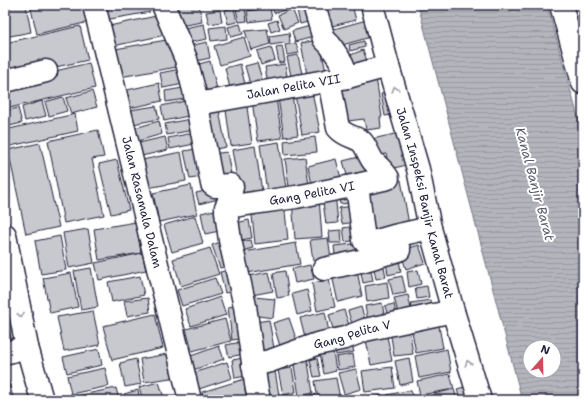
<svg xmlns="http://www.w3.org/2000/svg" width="588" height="405" font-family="'Shantell Sans',sans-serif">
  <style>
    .water { fill: url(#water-rules); stroke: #7a7a88; fill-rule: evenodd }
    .building { fill: #c8c8cf; stroke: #22223b }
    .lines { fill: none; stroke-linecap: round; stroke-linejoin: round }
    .minor-casing { stroke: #22223b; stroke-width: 25 }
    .minor { stroke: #fff; stroke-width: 22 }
    .oneway { stroke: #9c9ca7 }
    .labels { text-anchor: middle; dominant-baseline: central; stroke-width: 4; stroke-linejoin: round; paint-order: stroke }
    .street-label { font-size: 12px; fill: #22223b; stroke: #fff }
    .water-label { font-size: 13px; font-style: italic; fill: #5c5c6f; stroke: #fff }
  </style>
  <defs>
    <pattern id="water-rules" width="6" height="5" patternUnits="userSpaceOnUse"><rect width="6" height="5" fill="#b4b4bc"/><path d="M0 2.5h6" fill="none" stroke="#9a9aa2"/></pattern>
  </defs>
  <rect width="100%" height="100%" fill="#fff"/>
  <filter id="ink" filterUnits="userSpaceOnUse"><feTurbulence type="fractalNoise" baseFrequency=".025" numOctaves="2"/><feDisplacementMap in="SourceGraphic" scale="8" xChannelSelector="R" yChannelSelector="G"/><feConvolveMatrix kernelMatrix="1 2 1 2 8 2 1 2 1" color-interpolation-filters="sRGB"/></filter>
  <g filter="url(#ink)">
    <!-- water -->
    <path class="water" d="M418,5H547L583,135V400H522ZM530,347H554V371H530Z"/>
    <!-- building -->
    <g class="building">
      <path d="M5,5H26L31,32L5,37Z"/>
      <path d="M30,5H84L89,22L37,34Z"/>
      <path d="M96,5H149L150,12L99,21Z"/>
      <path d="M171,5H199L202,22L175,27Z"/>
      <path d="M248,5H268V8L248,10Z"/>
      <path d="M281,5H305L274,13L272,7Z"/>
      <path d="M318,5H352L356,20L324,28Z"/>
      <path d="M312,6L315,20L300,24L297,10Z"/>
      <path d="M234,8L237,22L228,24L225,10Z"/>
      <path d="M245,8L247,21L239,22L236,9Z"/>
      <path d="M270,8L272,19L249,22L247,11Z"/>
      <path d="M292,9L298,23L284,29L278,15Z"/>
      <path d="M220,10L222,22L209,24L206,12Z"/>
      <path d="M161,15L165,35L113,46L109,26Z"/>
      <path d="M370,19L374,36L339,46L334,29Z"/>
      <path d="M277,20L280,29L271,32L268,23Z"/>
      <path d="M204,24L207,39L182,44L179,29Z"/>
      <path d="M240,24L243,34L231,37L228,27Z"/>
      <path d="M314,25L317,36L295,42L292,31Z"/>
      <path d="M80,26L88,60L5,78V43Z"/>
      <path d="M226,26L227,39L211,41L209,28Z"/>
      <path d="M267,29L270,44L251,50L245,31Z"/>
      <path d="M289,33L290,42L271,45L270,36Z"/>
      <path d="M244,37L250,56L220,65L214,46Z"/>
      <path d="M172,39L177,67L120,77L115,49Z"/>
      <path d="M319,40L327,76L308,80L301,43Z"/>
      <path d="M364,41L365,47L350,51L349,45Z"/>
      <path d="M207,42L210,58L192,62L189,46Z"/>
      <path d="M296,43L299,53L287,55L285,45Z"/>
      <path d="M282,46L285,62L279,63L276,47Z"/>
      <path d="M271,47L275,60L261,65L257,51Z"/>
      <path d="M363,50L370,69L347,67L343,58Z"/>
      <path d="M298,55L303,79L292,81L287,57Z"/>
      <path d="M210,61L218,93L200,97L192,66Z"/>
      <path d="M89,63L95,88L5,109V83Z"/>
      <path d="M257,63L265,88L252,91L245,66Z"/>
      <path d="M240,64L247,92L232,96L225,68Z"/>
      <path d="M285,64L288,82L268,85L265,67Z"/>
      <path d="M185,68L189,83L163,88L160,73Z"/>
      <path d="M376,77L382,117H380L381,128L366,130L364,119L340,122L335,83Z"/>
      <path d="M159,83L162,101L130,108L127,90Z"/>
      <path d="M311,86L320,132L302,135L294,89Z"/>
      <path d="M189,87L191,98L166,102L165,91Z"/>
      <path d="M291,88L298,135L284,137L277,91Z"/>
      <path d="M92,91L97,107L71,114L66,98Z"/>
      <path d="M393,91L397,114L385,116L381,94Z"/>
      <path d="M63,97L67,111L49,116L45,102Z"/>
      <path d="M276,98L282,138L258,141L252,101Z"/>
      <path d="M190,100L193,115L164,121L161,106Z"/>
      <path d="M246,100L252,143L231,146L225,103Z"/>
      <path d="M42,101L46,116L25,121L22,107Z"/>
      <path d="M218,105L226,147L211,150L203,109Z"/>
      <path d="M156,106L159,119L133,124L130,110Z"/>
      <path d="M18,108L22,123L5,127V111Z"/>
      <path d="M75,114L78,131L6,147L5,130Z"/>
      <path d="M195,118L198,129L167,135L165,124Z"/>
      <path d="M159,121L162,134L138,141L135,128Z"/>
      <path d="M98,130L104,157L92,159L104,215L64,223L48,141Z"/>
      <path d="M197,132L199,143L170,149L168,138Z"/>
      <path d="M399,133L415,163L390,169L386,154L371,157L368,140Z"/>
      <path d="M165,137L168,150L137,157L134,144Z"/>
      <path d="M315,137L317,152L285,155L284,141Z"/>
      <path d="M279,142L287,195L268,198L260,145Z"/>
      <path d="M40,143L59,227L26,234L8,150Z"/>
      <path d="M255,146L263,198L241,201L232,150Z"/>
      <path d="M202,148L207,176L190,179L184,151Z"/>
      <path d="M181,152L186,181L147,188L142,160Z"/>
      <path d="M227,152L232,179L218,182L212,154Z"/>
      <path d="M363,156L368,174L348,179L343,161Z"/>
      <path d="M305,157L310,192L290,194L285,159Z"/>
      <path d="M336,159L342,182L313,189L308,166Z"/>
      <path d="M117,160L129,210L111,214L99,164Z"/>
      <path d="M401,180L410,230L374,237L365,186Z"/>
      <path d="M191,185L197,214L159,222L153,193Z"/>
      <path d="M223,187L226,197L199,204L196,193Z"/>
      <path d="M352,190L353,203L340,204L338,191Z"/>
      <path d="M335,193L338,223L326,224L322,195Z"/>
      <path d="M319,198L322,237L295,239L292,200Z"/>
      <path d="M284,202L288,240L255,244L251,206Z"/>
      <path d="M352,206L355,222L342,224L339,208Z"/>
      <path d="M219,209L224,230L205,234L201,213Z"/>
      <path d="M195,216L203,243L172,252L164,225Z"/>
      <path d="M249,220L252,238L235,241L232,224Z"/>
      <path d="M136,222L141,253L99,260L94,229Z"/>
      <path d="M355,226L357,240L345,242L343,228Z"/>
      <path d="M88,229L94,263L69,268L63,233Z"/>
      <path d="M341,230L342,243H330L329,231Z"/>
      <path d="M60,236L66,270L41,274L35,241Z"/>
      <path d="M328,238L331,259L313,261L310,240Z"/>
      <path d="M251,240L253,248L237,252L235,243Z"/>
      <path d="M224,241L232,265L220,268L212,245Z"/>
      <path d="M296,243L300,264L241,274L238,253Z"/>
      <path d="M361,243L364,260L336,264L334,246Z"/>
      <path d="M419,245L425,263L406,269L400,251Z"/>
      <path d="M210,248L219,274L181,286L173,259Z"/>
      <path d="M142,253L146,270L99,280L95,263Z"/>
      <path d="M398,253L401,272L388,275L385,255Z"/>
      <path d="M383,262L386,277L376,279L373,264Z"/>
      <path d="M310,265L314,279L295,283L292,269Z"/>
      <path d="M356,265L362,296L338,302L331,271Z"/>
      <path d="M370,265L373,281L363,283L360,267Z"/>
      <path d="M91,268L98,307L81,310L74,271Z"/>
      <path d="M234,269L239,290L225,293L220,272Z"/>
      <path d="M418,270L421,284L409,287L407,272Z"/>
      <path d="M285,271L289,296L277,298L273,273Z"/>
      <path d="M269,272L273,291L247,296L243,277Z"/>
      <path d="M71,273L78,307L50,313L43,278Z"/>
      <path d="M140,276L144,295L112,302L108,282Z"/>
      <path d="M402,276L406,293L393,295L389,279Z"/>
      <path d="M215,278L221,294L182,306L177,290Z"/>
      <path d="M329,280L335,307L317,311L312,283Z"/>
      <path d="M387,282L389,298L367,302L365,286Z"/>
      <path d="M427,286L429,297L417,299L415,288Z"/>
      <path d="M307,290L312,311L297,315L292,294Z"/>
      <path d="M408,295L412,313L399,316L394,298Z"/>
      <path d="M220,297L226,315L191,326L185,309Z"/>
      <path d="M253,297L275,299L273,318L251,315Z"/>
      <path d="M148,298L150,312L127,316L124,301Z"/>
      <path d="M430,300L432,311L413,314L411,303Z"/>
      <path d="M382,303L386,324L369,327L365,306Z"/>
      <path d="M394,304L397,318L389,320L385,306Z"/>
      <path d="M242,305L246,338L232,340L228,307Z"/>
      <path d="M361,307L367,326L354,331L348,311Z"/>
      <path d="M344,310L351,331L335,336L329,315Z"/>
      <path d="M5,311L13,347L5,349Z"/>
      <path d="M93,311L100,345L64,351L57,317Z"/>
      <path d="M325,312L330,337L306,342L300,318Z"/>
      <path d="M155,314L163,348L112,360L103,326Z"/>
      <path d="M289,318L299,347L282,353L273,323Z"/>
      <path d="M225,319L231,341L192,351L186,329Z"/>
      <path d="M269,320L275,354L256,358L249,323Z"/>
      <path d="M438,321L443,348L416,353L411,326Z"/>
      <path d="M409,327L413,354L394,356L390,330Z"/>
      <path d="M386,331L392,361L371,365L365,335Z"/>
      <path d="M246,341L249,353L229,357L226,345Z"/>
      <path d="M351,342L354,352L336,355L334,346Z"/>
      <path d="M219,346L224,359L193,370L188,357Z"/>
      <path d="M99,349L102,365L67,373L63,357Z"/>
      <path d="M447,349L451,372L419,378L415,356Z"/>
      <path d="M333,351L336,371L324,374L320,353Z"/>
      <path d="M173,353L177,377L144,382L140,359Z"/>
      <path d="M353,354L355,367L338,370L336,357Z"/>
      <path d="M249,357L252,375L235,378L232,360Z"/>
      <path d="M307,357L313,393L299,396L293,359Z"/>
      <path d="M317,358L321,376L314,377L310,360Z"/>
      <path d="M409,358L413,382L400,385L395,361Z"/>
      <path d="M136,359L141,384L125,387L120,363Z"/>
      <path d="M227,362L232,378L196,390L190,374Z"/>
      <path d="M392,367L395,388L365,392L362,371Z"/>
      <path d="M105,368L109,386L71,394L67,376Z"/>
      <path d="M292,368L296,392L283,395L278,370Z"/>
      <path d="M356,369L361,389L344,394L338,373Z"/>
      <path d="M275,371L279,395L261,398L256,375Z"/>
      <path d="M450,374L454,389L420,395L417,381Z"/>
      <path d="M5,377H7L14,400H5Z"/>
      <path d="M248,378L255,400H204L202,392Z"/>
      <path d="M336,378L340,399L318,400L315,381Z"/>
      <path d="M159,382L164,398L155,400H143L139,387Z"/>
      <path d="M471,385L476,400H460L457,389Z"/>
      <path d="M116,388L119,400H71V397Z"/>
      <path d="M454,389L457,400H436L434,394Z"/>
      <path d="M138,390L140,400H125L124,394Z"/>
      <path d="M411,390L413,400H389L387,395Z"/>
      <path d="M315,394L316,400H293V399Z"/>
      <path d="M289,395L291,400H270Z"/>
      <path d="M383,395L384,400H369L368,398Z"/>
    </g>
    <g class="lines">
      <defs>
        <g id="minor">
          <path id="s1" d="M94,5L190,400"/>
          <path d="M163,5L186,59L194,90L212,184L215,186L230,185L232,187L226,212L230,240L245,306L256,384L259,400"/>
          <path d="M314,5L324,39L330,45L342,63L348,77"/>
          <path id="s2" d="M372,5L388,66L418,169L430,228L453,311L480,400"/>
          <path d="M561,5L583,83"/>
          <path d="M329,80L338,128C346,137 355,136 362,142C366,146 369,156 373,161C378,167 383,170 388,178L357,185"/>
          <path d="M5,81L46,71"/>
          <path id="s3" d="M197,104L348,77L388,66"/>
          <path id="s4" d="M226,207L296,197L357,185L364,240L370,243L394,236L430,228"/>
          <path d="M5,235L27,347L42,400"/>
          <path d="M324,269L365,260L399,250"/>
          <path d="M5,353L27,347"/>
          <path id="s5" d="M253,365L270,361L317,344L345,338L365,330L453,311"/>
        </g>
      </defs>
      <!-- minor casing -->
      <use href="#minor" class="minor-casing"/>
      <!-- minor -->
      <use href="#minor" class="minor"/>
    </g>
    <!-- one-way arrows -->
    <defs><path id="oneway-chevron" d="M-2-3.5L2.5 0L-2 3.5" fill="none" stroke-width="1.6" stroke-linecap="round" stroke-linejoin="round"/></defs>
    <g class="oneway">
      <use href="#oneway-chevron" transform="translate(395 89) rotate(-106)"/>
      <use href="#oneway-chevron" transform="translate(21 315) rotate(79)"/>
      <use href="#oneway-chevron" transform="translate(468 363) rotate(-107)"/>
    </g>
  </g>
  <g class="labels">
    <!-- street labels -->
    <g class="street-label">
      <text stroke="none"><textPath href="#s3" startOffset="98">Jalan Pelita VII</textPath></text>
      <text stroke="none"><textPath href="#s4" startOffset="87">Gang Pelita VI</textPath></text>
      <text stroke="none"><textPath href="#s1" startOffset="203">Jalan Rasamala Dalam</textPath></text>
      <text stroke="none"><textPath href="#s2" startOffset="205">Jalan Inspeksi Banjir Kanal Barat</textPath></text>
      <text stroke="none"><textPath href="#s5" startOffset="104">Gang Pelita V</textPath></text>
    </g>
    <!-- water labels -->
    <g class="water-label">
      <text transform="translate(535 184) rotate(75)">Kanal Banjir Barat</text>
    </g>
  </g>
  <!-- margin -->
  <rect width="588" height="405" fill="none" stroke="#fff" stroke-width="20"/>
  <rect x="10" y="10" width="568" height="385" fill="none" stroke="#22223b" stroke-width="1.5" filter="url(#ink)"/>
  <!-- north arrow -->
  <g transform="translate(542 359) rotate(20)"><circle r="19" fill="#ffffff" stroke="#a7a7b1"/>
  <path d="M0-3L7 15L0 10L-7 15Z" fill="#d1495b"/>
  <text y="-6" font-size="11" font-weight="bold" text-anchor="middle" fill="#22223b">N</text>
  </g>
</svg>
